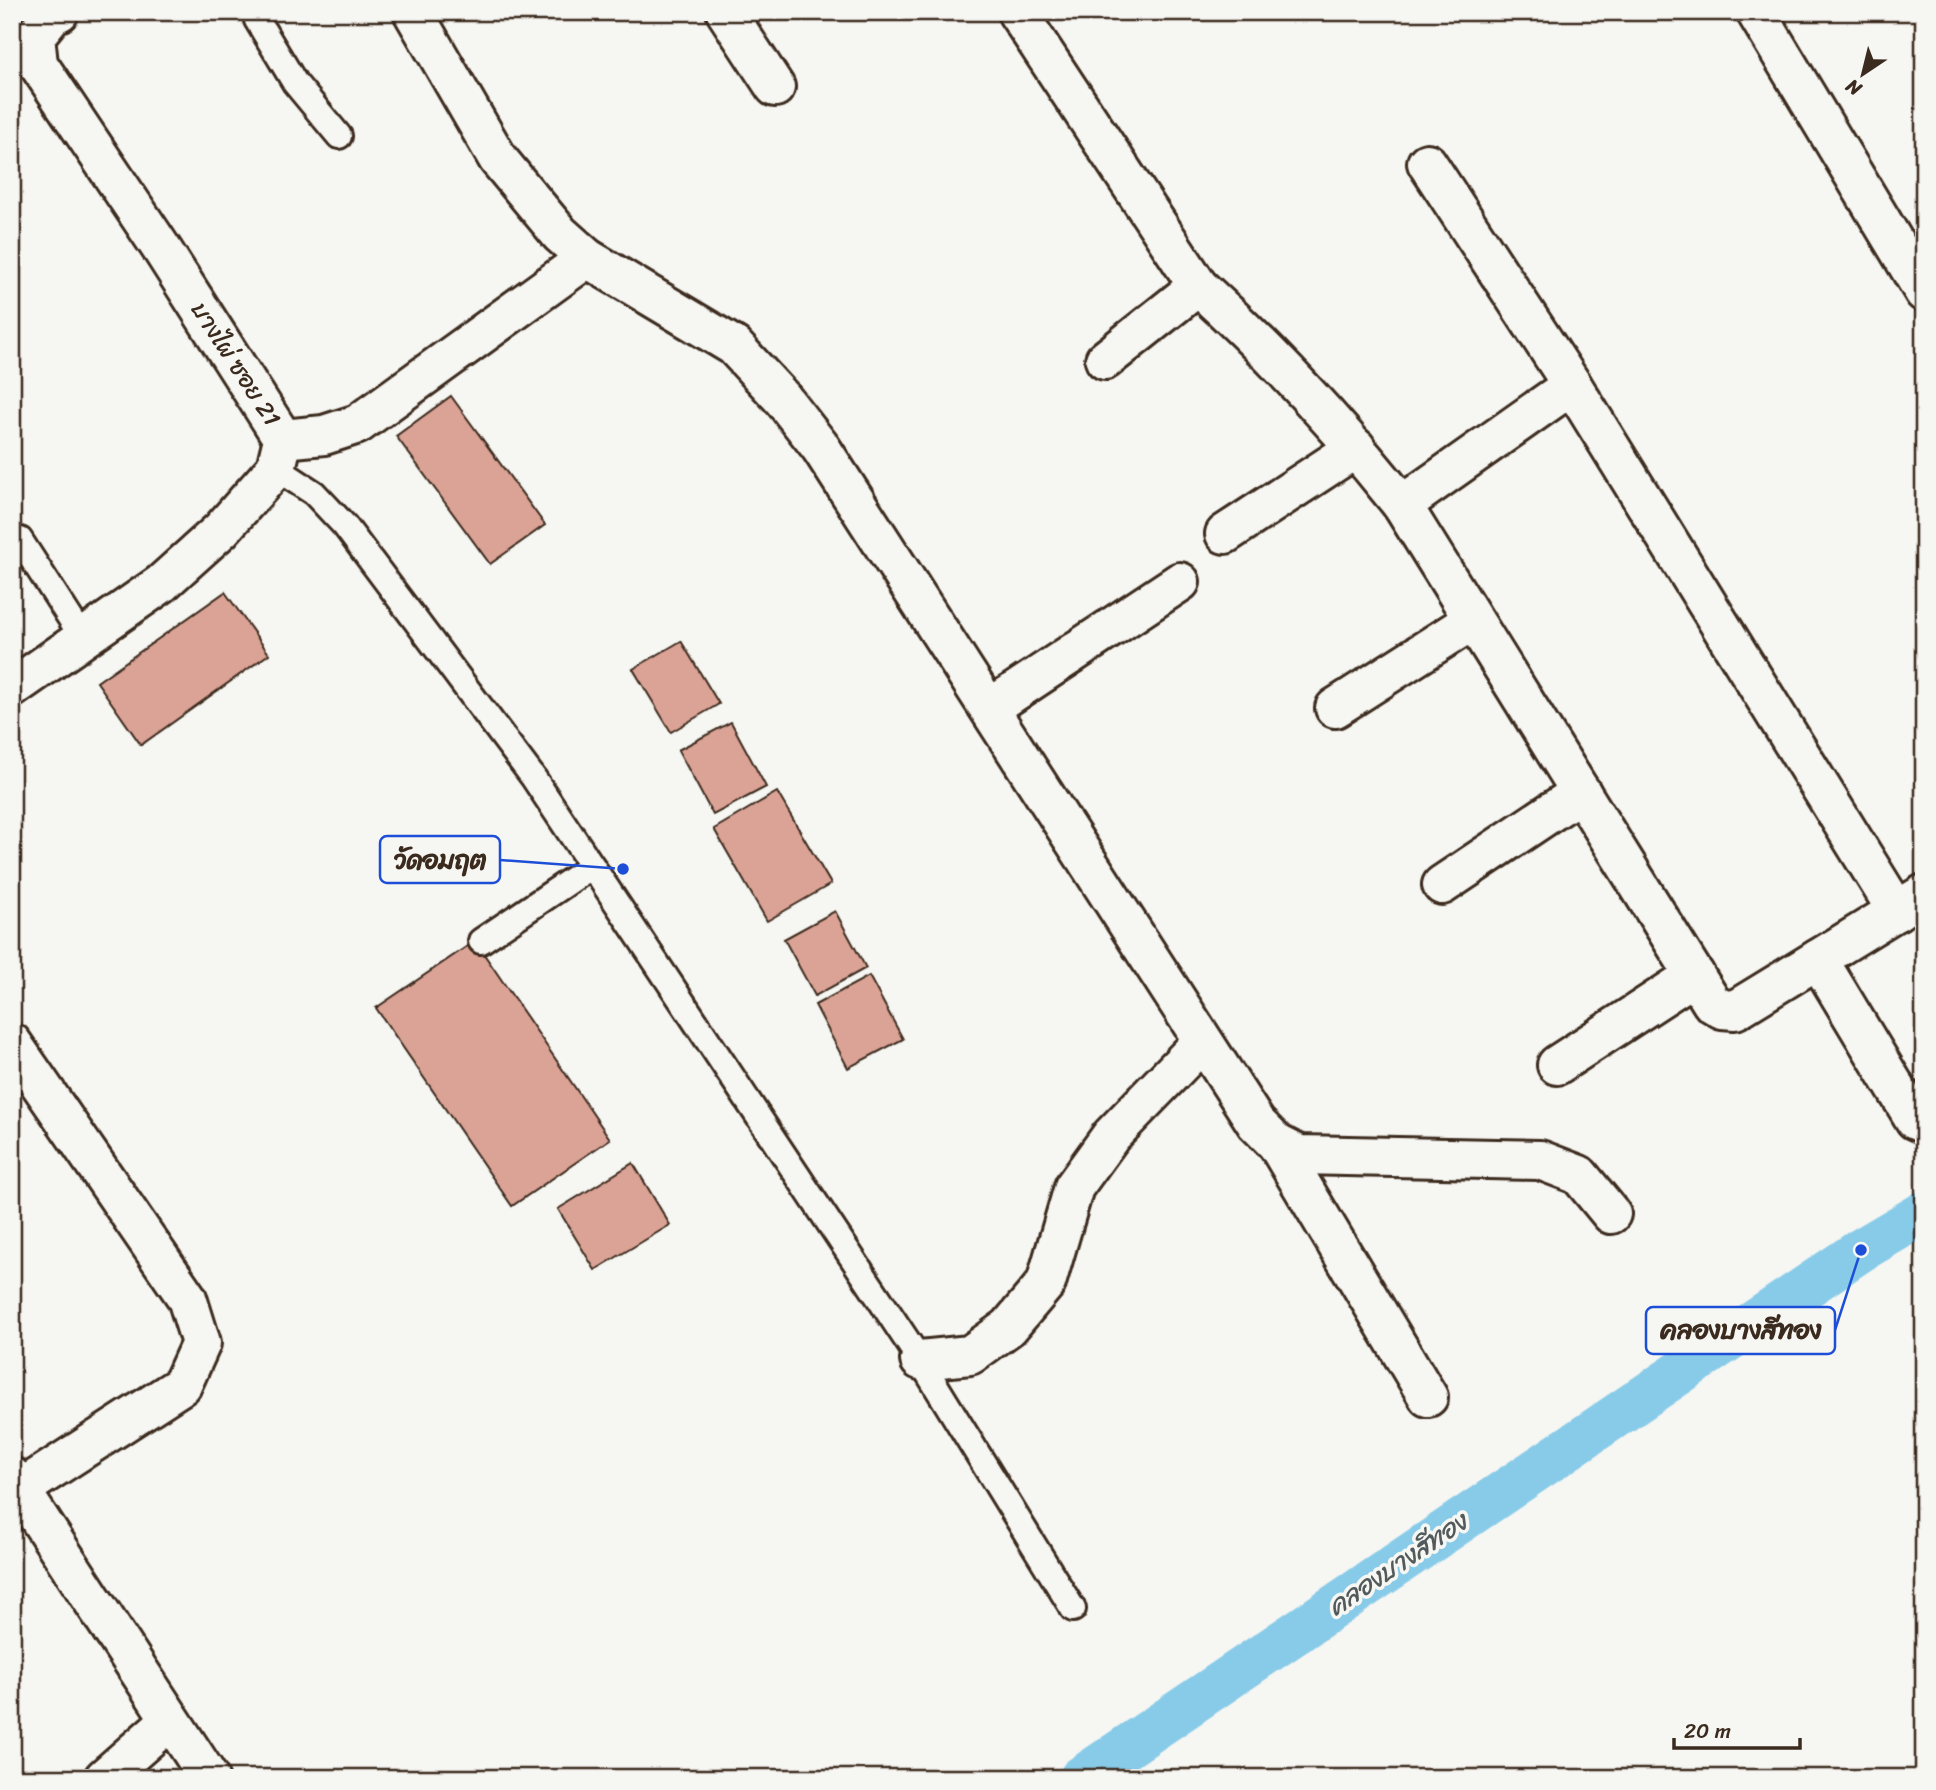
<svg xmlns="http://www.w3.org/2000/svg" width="1936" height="1790" font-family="Sriracha,'Playpen Sans Thai',sans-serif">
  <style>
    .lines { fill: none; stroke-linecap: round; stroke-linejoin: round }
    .canal { stroke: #88cbe9; stroke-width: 44 }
    .building { fill: #dba396; stroke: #3b2a1e; stroke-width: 2 }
    .service-casing { stroke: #3b2a1e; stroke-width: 30 }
    .minor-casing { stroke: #3b2a1e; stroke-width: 44 }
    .service { stroke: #f6f6f2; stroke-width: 24 }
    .minor { stroke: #f6f6f2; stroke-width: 38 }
    .labels { text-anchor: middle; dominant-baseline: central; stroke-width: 7; stroke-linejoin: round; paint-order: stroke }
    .street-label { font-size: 24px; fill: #3b2a1e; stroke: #f6f6f2 }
    .water-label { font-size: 26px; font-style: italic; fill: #525a5b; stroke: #f6f6f2 }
    .leader { fill: none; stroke: #1d4ed8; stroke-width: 2.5 }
    .callout-dot { fill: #1d4ed8; stroke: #f6f6f2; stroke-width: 2.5 }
    .callout { fill: #f6f6f2; stroke: #1d4ed8; stroke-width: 2.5 }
    .callout-label { font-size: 26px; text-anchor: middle; font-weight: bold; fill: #3b2a1e }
  </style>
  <rect width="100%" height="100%" fill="#f6f6f2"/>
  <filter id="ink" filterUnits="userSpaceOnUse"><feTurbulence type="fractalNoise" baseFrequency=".0143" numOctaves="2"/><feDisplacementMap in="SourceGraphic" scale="14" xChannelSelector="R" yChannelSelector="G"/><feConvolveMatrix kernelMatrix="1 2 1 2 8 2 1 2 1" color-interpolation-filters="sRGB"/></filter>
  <g filter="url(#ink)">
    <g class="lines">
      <!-- canal -->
      <path class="canal" d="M1081,1778L1861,1250L1924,1213"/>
    </g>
    <!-- building -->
    <g class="building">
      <path d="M451,396L545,525L490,564L396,436Z"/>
      <path d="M225,592L269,654L141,745L97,682Z"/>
      <path d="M681,641L719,704L671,732L633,669Z"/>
      <path d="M731,722L766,787L713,815L678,750Z"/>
      <path d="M777,792L831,884L767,921L714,829Z"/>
      <path d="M835,911L866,968L815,996L784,939Z"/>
      <path d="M475,941L610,1139L512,1206L376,1008Z"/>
      <path d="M869,976L903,1039L848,1068L815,1005Z"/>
      <path d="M633,1163L670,1225L595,1270L558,1209Z"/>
    </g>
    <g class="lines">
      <defs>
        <g id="service">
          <path d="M255,12L257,20L295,83L339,136"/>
          <path d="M276,468L314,493L345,526L533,777L920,1360L1073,1609"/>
          <path d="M20,540L83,638"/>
          <path d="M481,941L592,866"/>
        </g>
        <g id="minor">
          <path d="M413,12L498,159L560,234L587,258L734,346L782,398L821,448L1256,1123L1277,1144L1299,1155L1540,1160L1579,1175L1611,1214"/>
          <path d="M726,12L775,87"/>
          <path d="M1017,12L1198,286C1272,353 1340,427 1402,505L1712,1003L1722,1009L1735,1010L1924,894"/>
          <path d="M1756,12L1924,292"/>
          <path d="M1427,163L1572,385L1897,911"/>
          <path d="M1105,360L1198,286"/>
          <path d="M283,439L324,435L358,424L587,258"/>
          <path d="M1402,505L1572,385"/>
          <path d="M1225,534L1356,448"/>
          <path d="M12,688L161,584L221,530L276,468L283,439L163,251L38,64L35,36L53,14L59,12"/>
          <path d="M990,708L1180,582"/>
          <path d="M1335,708L1473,620"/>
          <path d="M1442,885L1581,792"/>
          <path d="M1818,959L1915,1120L1924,1124"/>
          <path d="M12,1043L187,1298L201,1343L182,1385L21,1489"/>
          <path d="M1557,1065L1695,975"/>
          <path d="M1277,1144L1428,1397"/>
          <path d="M920,1360L970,1355L1009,1327L1046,1283L1074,1187L1111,1136L1202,1042"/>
          <path d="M12,1477L209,1778"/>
          <path d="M104,1778L170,1720"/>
        </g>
      </defs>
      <!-- service casing -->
      <use href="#service" class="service-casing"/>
      <!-- minor casing -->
      <use href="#minor" class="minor-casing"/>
      <!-- service -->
      <use href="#service" class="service"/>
      <!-- minor -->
      <use href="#minor" class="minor"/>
    </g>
  </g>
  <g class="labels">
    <!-- street labels -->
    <g class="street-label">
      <text transform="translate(236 364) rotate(57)">บางไผ่ ซอย 21</text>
    </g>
    <!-- water labels -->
    <g class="water-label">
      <text transform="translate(1397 1564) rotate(-34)">คลองบางสีทอง</text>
    </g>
  </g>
  <!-- callouts -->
  <path class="leader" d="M623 869L500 860M1861 1250L1835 1330"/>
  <g class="callout-dot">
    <circle cx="623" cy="869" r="7"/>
    <circle cx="1861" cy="1250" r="7"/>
  </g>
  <g class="callout">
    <rect x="380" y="836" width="120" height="47" rx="7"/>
    <rect x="1646" y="1307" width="189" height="47" rx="7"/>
  </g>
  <g class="callout-label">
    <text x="440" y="869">วัดอมฤต</text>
    <text x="1741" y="1339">คลองบางสีทอง</text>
  </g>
  <!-- margin -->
  <rect width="1936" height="1790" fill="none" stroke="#f6f6f2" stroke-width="42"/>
  <rect x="21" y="21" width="1894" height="1748" fill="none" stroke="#3b2a1e" stroke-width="2.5" filter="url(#ink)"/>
  <!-- north arrow -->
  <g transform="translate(1863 74) rotate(215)" stroke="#f6f6f2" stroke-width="5" paint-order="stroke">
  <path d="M0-5L12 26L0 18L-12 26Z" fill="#3b2a1e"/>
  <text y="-10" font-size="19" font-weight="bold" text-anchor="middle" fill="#3b2a1e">N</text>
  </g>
  <!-- scale -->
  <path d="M1674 1738v10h126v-10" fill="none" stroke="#3b2a1e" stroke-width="3.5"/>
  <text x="1684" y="1738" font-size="21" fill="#3b2a1e" stroke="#f6f6f2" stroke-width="5" paint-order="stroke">20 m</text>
</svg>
